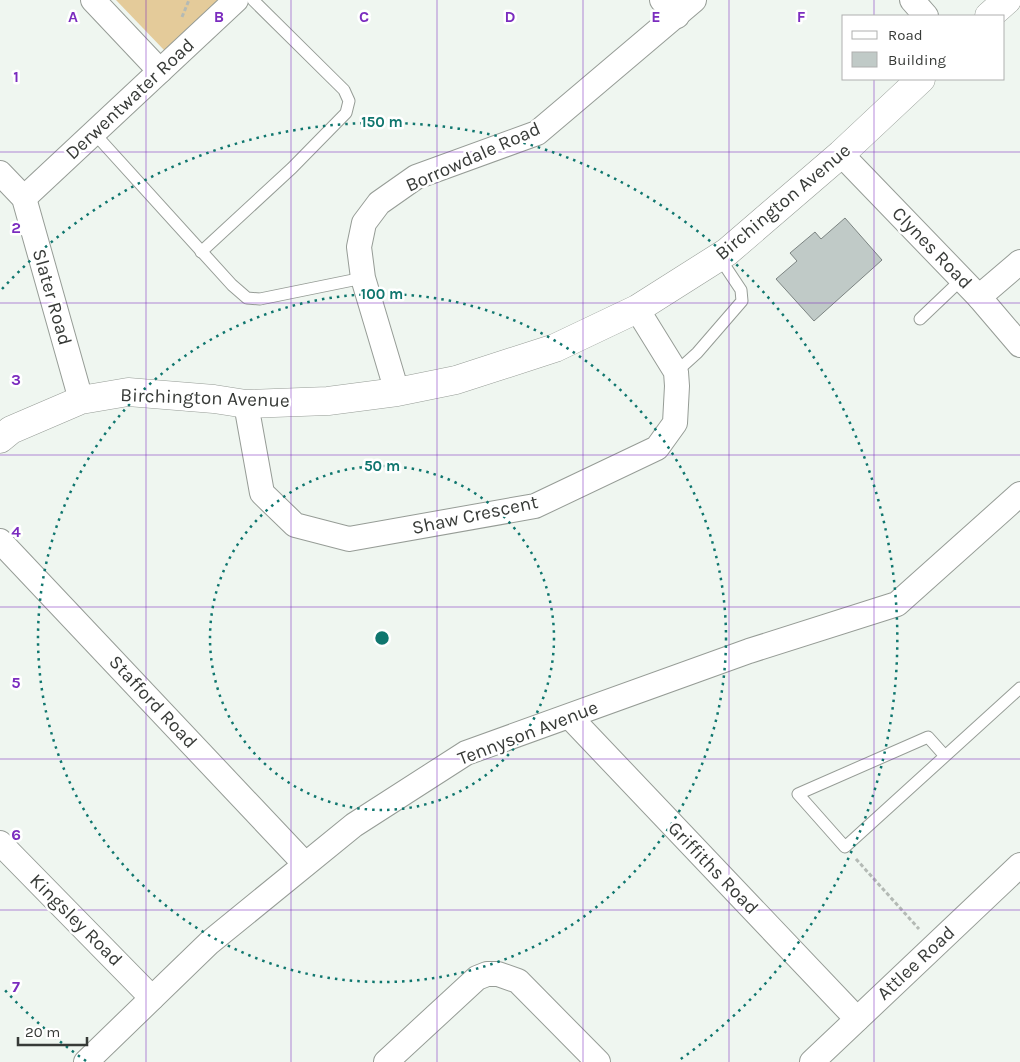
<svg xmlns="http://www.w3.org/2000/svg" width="1020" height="1062" font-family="Karla,sans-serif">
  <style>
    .park { fill: #e4cb9a }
    .building { fill: #c0cac7; stroke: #7c8482 }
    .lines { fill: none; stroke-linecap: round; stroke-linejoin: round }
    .lane-casing { stroke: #969c96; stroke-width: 13 }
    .street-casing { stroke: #969c96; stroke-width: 26 }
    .secondary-casing { stroke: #969c96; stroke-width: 29 }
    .path { stroke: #b4bab5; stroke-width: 3; stroke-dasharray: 4 2.5; stroke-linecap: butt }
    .lane { stroke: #fff; stroke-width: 11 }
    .street { stroke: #fff; stroke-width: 24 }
    .secondary { stroke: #fff; stroke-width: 28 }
    .grid { fill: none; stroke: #7b2cbf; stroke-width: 1; stroke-opacity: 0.55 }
    .ring { fill: none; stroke: #0f766e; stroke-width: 2.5; stroke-dasharray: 2.5 5 }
    .labels { text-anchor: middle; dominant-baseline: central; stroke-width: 5; stroke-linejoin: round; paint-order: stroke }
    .street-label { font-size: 19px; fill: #373a37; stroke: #fff }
    .grid-label { font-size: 16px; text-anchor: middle; font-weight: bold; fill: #7b2cbf; stroke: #fff; stroke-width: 5; stroke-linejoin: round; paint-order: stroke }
    .centre { fill: #0f766e; stroke: #fff; stroke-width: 2.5 }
    .ring-label { font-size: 15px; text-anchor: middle; font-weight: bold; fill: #0f766e; stroke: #fff; stroke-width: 5; stroke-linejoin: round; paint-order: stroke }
  </style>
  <rect width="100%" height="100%" fill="#eff6f0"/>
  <!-- park -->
  <path class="park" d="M116,0H218L165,51Z"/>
  <!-- building -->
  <path class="building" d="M845,218L882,260L814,321L776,279L797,261L790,253L815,232L821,239Z"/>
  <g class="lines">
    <defs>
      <g id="lane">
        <path d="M94,133L232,285L247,298L260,299L363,278"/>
        <path d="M201,252L292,168L346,113L349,101L344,90L253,0"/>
        <path d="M920,319L962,279"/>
        <path d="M676,372L697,353L742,301L741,290L719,257"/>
        <path d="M945,756L928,737L798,794L845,847L1020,688"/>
      </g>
      <g id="street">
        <path d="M93,0L160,71"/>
        <path d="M662,0L677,16"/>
        <path d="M912,0L926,16"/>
        <path d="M841,154L979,297L1020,345"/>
        <path d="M0,173L24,198L81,400"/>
        <path d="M24,198L236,0"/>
        <path d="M979,297L1020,262"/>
        <path d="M397,392L363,278L359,247L364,223L379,203L416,177L537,133L694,0"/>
        <path d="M246,404L262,493L295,525L349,539L535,506L657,448L675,423L677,386L676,372L637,309"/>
        <path d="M0,541L305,864"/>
        <path d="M570,717L857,1019"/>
        <path d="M0,843L152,998"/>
        <path d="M86,1062L209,943L354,825L466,753L749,651L897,604L1020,494"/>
        <path d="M386,1062L477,978L487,974H498L518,981L598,1062"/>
        <path d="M812,1062L1020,865"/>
      </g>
      <g id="secondary">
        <path d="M989,16L1007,0"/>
        <path d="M0,439L11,430L81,400L128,392L214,399L246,404L328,401L397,392L456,380L555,348L637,309L727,252L841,154L921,79"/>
      </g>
    </defs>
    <!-- lane casing -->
    <use href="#lane" class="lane-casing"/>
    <!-- street casing -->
    <use href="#street" class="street-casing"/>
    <!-- secondary casing -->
    <use href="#secondary" class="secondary-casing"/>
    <!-- path -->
    <g class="path">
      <path d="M182,17L189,0"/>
      <path d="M856,859L919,929"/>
    </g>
    <!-- lane -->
    <use href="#lane" class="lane"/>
    <!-- street -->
    <use href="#street" class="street"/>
    <!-- secondary -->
    <use href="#secondary" class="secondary"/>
  </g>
  <!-- grid -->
  <path class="grid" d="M146,0V1062M291,0V1062M437,0V1062M583,0V1062M729,0V1062M874,0V16M874,79V1062M0,152H1020M0,303H1020M0,455H1020M0,607H1020M0,759H1020M0,910H1020"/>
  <!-- distance rings -->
  <g class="ring">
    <circle cx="382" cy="638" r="172"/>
    <circle cx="382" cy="638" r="344"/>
    <path d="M86 1061A516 516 0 0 1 2 987M2 289A516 516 0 1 1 678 1061"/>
  </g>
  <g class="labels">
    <!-- street labels -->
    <g class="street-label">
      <text transform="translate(130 99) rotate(-43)">Derwentwater Road</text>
      <text transform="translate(473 157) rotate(-24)">Borrowdale Road</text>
      <text transform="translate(783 202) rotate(-40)">Birchington Avenue</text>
      <text transform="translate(932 248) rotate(46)">Clynes Road</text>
      <text transform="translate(52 297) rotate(74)">Slater Road</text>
      <text transform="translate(205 398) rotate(2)">Birchington Avenue</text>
      <text transform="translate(475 515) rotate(-12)">Shaw Crescent</text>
      <text transform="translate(153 702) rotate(47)">Stafford Road</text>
      <text transform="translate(528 733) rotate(-21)">Tennyson Avenue</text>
      <text transform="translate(713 868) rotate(46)">Griffiths Road</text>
      <text transform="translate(76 920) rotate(45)">Kingsley Road</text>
      <text transform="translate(916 963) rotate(-43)">Attlee Road</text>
    </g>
  </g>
  <g class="grid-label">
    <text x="73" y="22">A</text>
    <text x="219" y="22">B</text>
    <text x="364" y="22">C</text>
    <text x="510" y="22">D</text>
    <text x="656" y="22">E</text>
    <text x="801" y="22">F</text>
    <text x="16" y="82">1</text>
    <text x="16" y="233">2</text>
    <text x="16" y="385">3</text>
    <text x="16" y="537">4</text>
    <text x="16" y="688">5</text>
    <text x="16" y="840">6</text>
    <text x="16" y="992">7</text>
  </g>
  <circle cx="382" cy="638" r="8" class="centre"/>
  <g class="ring-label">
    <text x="382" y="127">150 m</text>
    <text x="382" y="299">100 m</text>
    <text x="382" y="471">50 m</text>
  </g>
  <!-- legend -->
  <rect x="842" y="15" width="162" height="65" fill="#ffffff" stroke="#afb0af"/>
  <rect x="852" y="31" width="25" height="8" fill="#ffffff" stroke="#afb0af"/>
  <text x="888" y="40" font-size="15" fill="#373a37">Road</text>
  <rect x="852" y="52" width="25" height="15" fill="#c0cac7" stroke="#afb0af"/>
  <text x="888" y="65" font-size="15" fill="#373a37">Building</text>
  <!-- scale -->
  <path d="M18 1037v8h69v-8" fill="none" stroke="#373a37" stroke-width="2.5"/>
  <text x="25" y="1037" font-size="15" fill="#373a37" stroke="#ffffff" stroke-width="4" paint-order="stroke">20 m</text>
</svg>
